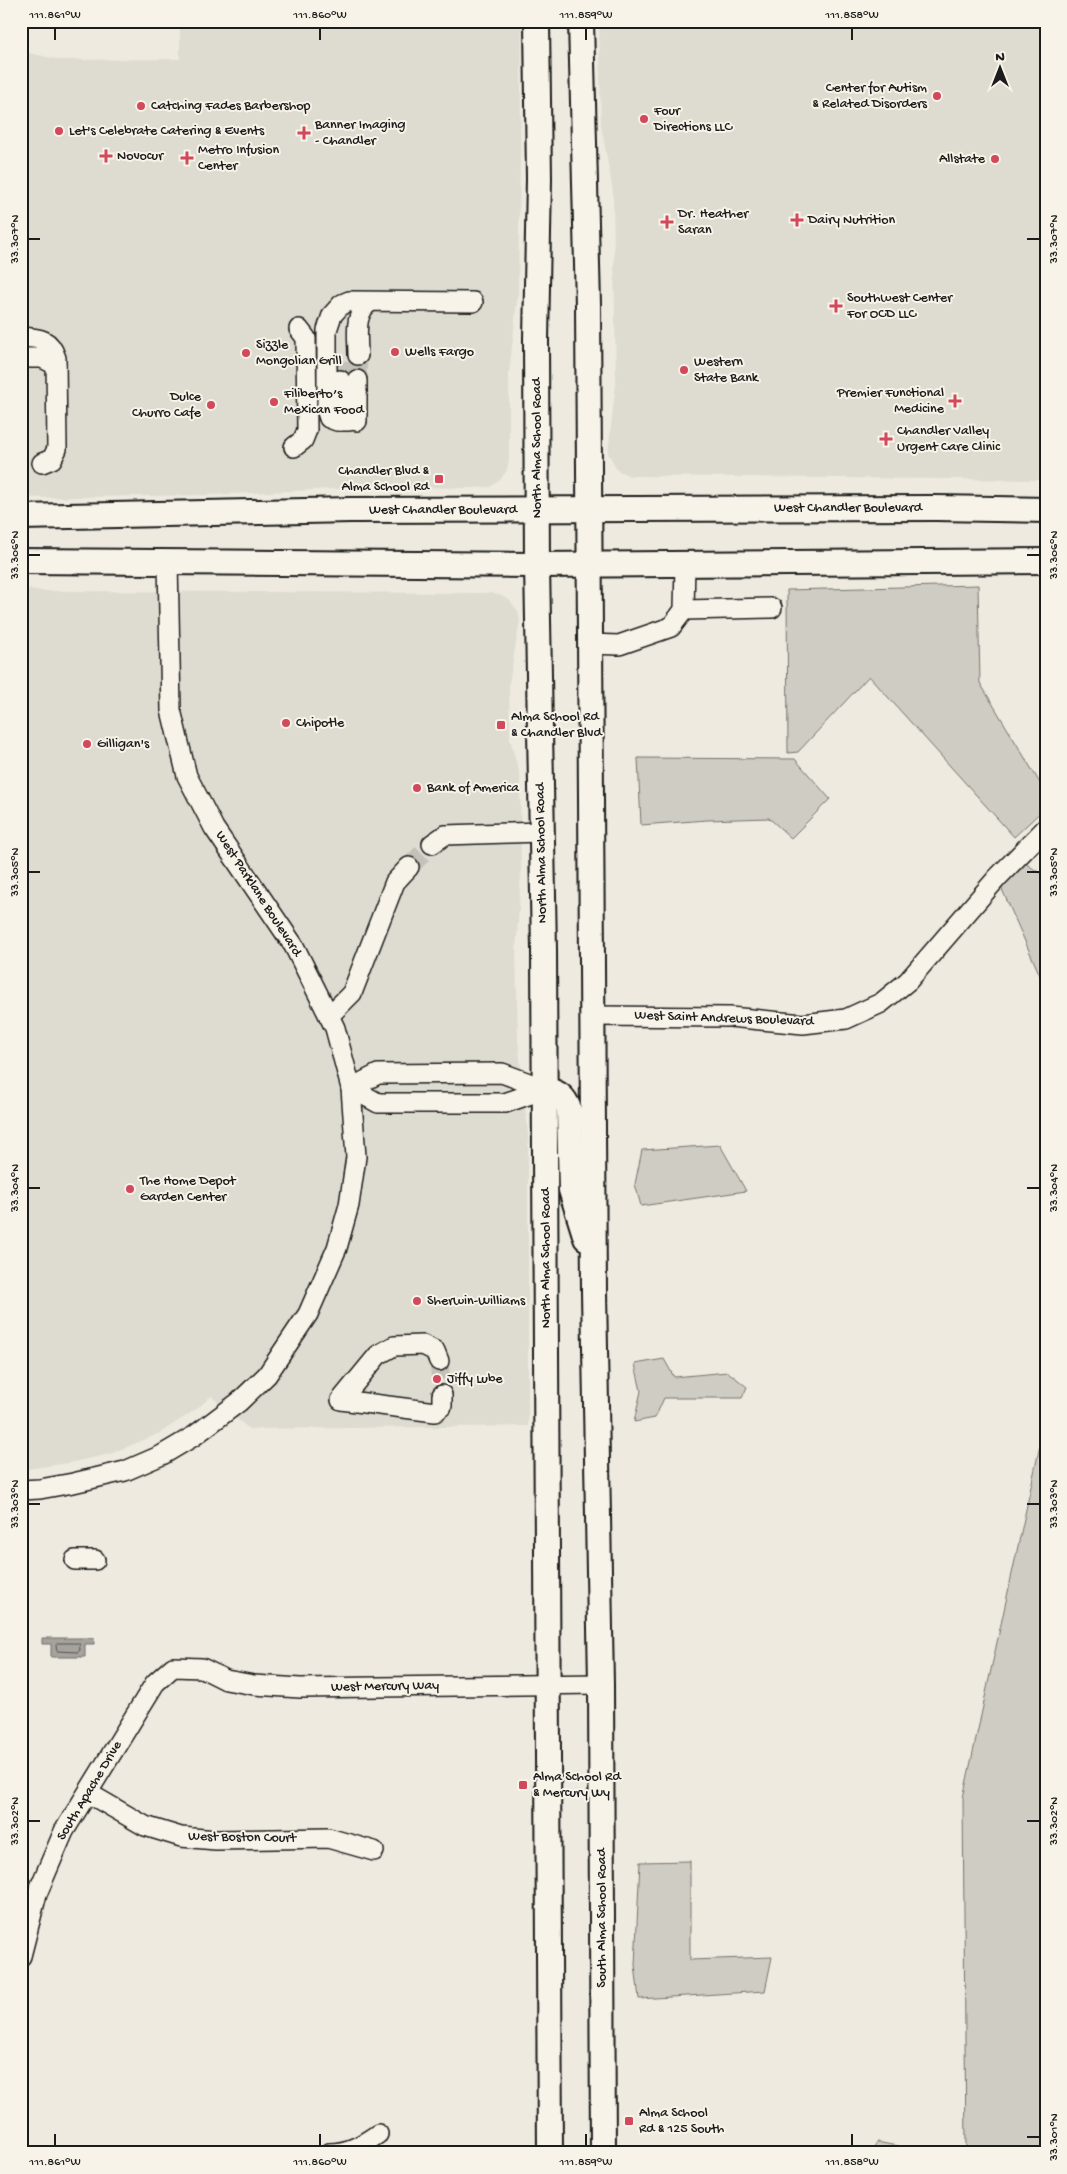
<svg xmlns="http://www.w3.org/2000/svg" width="1067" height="2174" font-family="'Gochi Hand',sans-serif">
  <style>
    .built { fill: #dedbd1 }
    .green { fill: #cfccc3; stroke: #767470 }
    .water { fill: #a6a39d; stroke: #6f6d69 }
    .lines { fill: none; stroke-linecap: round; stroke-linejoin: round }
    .shore { stroke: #535250; stroke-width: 1 }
    .minor-tunnel { stroke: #c4c1b9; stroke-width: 19; stroke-dasharray: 19 9; stroke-linecap: butt }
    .minor-casing { stroke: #1c1c1c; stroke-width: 22 }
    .major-casing { stroke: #1c1c1c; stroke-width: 28 }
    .minor { stroke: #f7f3e8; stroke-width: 19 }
    .major { stroke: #f7f3e8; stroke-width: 24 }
    .ticks { fill: none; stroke: #1c1c1c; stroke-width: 2 }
    .poi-dot { fill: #d1495b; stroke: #f7f3e8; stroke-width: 2 }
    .labels { text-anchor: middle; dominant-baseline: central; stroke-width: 4; stroke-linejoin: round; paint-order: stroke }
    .poi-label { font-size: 14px; fill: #1c1c1c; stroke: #f7f3e8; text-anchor: start }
    .street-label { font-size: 14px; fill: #1c1c1c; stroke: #f7f3e8 }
    .neatline { fill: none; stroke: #1c1c1c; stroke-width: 2 }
    .ticks-label { font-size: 12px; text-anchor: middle; fill: #1c1c1c }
  </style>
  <rect width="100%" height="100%" fill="#eeeae0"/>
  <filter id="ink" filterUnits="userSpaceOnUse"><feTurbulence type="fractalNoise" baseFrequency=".02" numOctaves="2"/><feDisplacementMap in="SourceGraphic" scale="10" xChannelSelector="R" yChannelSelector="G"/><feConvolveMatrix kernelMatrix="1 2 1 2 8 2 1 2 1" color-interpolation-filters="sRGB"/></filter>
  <g filter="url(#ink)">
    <!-- built -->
    <g class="built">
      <path d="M180,21H522L518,293L509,374V459L507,470L501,479L490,487L472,488L375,487L207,495L21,498V51L60,60L180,59Z"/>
      <path d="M599,21H1046V480L630,476L617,470L608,453L616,383L613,192L601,125Z"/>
      <path d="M21,588L43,591L490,593L502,596L509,600L518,611L520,620L509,683L510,739L520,775L521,874L516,952L518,1039L528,1134V1426L249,1429L211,1396L198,1408L160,1433L110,1454L69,1463L21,1470Z"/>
    </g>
    <!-- green -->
    <g class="green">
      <path d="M978,585L980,683L1046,793V807L1014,837L869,676L798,752L788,753L787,590Z"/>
      <path d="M638,758L795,759L830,799L791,838L769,818L707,820L641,825Z"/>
      <path d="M1017,858L1046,877V989L997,878Z"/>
      <path d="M720,1145L746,1191L641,1206L635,1184L642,1150Z"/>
      <path d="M664,1359L674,1377L728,1372L747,1387L742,1398H664L655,1418L634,1422L641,1391L635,1364Z"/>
      <path d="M1046,1418V2153H966L963,1798Z"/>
      <path d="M690,1861V1960L772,1957L765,1991L639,1999L635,1965L640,1862Z"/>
      <path d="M877,2142L917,2150L957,2149V2153H872Z"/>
    </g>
    <!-- water -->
    <path class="water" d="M42,1638H94V1644H85V1657H51V1644H42Z"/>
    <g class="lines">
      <!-- shore -->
      <path class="shore" d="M58,1643H79L80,1650L78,1652L57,1651L56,1645Z"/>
      <!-- minor-tunnel -->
      <g class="minor-tunnel">
        <path d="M340,380V355"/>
        <path d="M357,380L358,355"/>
        <path d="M409,867L432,844"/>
        <path d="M439,1361L442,1395"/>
      </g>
      <defs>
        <g id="minor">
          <path d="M21,337C40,338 50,339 56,358L57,449L52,459L42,463"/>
          <path d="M358,355C358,337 353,313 370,302"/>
          <path d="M21,358H42L56,365"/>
          <path d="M340,380V421"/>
          <path d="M357,380V421"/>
          <path d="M349,421H337L329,418L327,412V330L332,315L342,304L349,301L473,302"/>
          <path d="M294,447L303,440L307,430L306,338L299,329"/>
          <path d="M684,610L772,608"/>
          <path d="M589,644L619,645L671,627L684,610L685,564"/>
          <path d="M432,844L445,835L541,832"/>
          <path d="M329,1016L352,993L395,882L409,867"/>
          <path d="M592,1016L730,1017L803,1024L846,1019L881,1003L908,981L997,878L1046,828"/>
          <path d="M351,1088L378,1103H505L545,1089"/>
          <path d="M351,1088L378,1074L502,1073L545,1089"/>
          <path d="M439,1361L435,1351L423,1345L394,1346L378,1355L341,1400L435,1412L442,1406V1395"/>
          <path d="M21,1490L40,1489L73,1483L125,1471L162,1455L194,1436L239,1402L267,1375L308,1314L337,1248L349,1205L356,1157L351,1088L335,1028L294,946L214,828L187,776L171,710L168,563"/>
          <path d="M75,1560H95"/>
          <path d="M88,1793L145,1826L181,1837L216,1840L328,1838L374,1851"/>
          <path d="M21,1956L37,1894L64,1831L155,1683L173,1667L202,1668L226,1680L254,1685L300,1688L601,1684"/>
          <path d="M329,2153C349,2153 362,2145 378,2134"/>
        </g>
        <g id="major">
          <path d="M537,21L539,179L536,340L537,565L544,950L550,2153"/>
          <path d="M581,21L588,305L594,1292L601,1684L603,2153"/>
          <path d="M21,517L350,510L936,508L1046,510"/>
          <path d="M21,561L537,565L1046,561"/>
          <path d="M545,1089C559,1093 564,1096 569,1109L571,1190L586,1238"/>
        </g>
      </defs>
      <!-- minor casing -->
      <use href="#minor" class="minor-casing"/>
      <!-- major casing -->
      <use href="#major" class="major-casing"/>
      <!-- minor -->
      <use href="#minor" class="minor"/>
      <!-- major -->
      <use href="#major" class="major"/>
    </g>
  </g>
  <!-- ticks -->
  <path class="ticks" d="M55,28V40M320,28V40M586,28V40M852,28V40M28,239H40M1027,239H1040M28,555H40M1027,555H1040M28,872H40M1027,872H1040M28,1188H40M1027,1188H1040M28,1504H40M1027,1504H1040M28,1821H40M1027,1821H1040M55,2134V2146M320,2134V2146M586,2134V2146M852,2134V2146M1027,2137H1040"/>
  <!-- markers -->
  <g class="poi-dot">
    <circle cx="937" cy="96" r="5"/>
    <circle cx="141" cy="106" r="5"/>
    <circle cx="644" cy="119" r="5"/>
    <circle cx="59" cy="131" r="5"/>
    <path d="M301.5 125.5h5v5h5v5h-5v5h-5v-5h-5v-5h5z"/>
    <path d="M103.5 148.5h5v5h5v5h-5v5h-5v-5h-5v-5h5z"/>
    <path d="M184.5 150.5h5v5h5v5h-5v5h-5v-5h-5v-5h5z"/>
    <circle cx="995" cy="159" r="5"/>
    <path d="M794.5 212.5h5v5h5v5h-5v5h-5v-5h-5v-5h5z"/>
    <path d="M664.5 214.5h5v5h5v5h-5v5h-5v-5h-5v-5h5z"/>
    <path d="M833.5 298.5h5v5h5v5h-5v5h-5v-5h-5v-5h5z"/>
    <circle cx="395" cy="352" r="5"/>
    <circle cx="246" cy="353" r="5"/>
    <circle cx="684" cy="370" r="5"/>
    <path d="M952.5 393.5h5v5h5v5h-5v5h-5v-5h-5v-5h5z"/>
    <circle cx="274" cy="402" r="5"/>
    <circle cx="211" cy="405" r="5"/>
    <path d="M883.5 431.5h5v5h5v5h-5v5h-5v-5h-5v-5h5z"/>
    <rect x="434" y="474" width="10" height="10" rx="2.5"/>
    <circle cx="286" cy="723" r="5"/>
    <rect x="496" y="720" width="10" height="10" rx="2.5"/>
    <circle cx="87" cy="744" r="5"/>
    <circle cx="417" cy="788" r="5"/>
    <circle cx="130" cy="1189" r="5"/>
    <circle cx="417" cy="1301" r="5"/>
    <circle cx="437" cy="1379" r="5"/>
    <rect x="518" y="1780" width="10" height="10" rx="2.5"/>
    <rect x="624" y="2116" width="10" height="10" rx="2.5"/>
  </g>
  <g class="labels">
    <!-- poi labels -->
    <g class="poi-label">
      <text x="927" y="88" text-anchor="end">Center for Autism<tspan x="927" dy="16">&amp; Related Disorders</tspan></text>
      <text x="151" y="106">Catching Fades Barbershop</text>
      <text x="654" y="111">Four<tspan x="654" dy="16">Directions LLC</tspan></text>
      <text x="315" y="125">Banner Imaging<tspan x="315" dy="16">- Chandler</tspan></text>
      <text x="69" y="131">Let's Celebrate Catering &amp; Events</text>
      <text x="198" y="150">Metro Infusion<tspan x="198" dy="16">Center</tspan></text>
      <text x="117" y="156">Novocur</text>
      <text x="985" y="159" text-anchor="end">Allstate</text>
      <text x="678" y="214">Dr. Heather<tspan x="678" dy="16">Saran</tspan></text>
      <text x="808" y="220">Dairy Nutrition</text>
      <text x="847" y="298">Southwest Center<tspan x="847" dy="16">For OCD LLC</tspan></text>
      <text x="256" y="345">Sizzle<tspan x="256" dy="16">Mongolian Grill</tspan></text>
      <text x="405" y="352">Wells Fargo</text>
      <text x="694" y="362">Western<tspan x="694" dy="16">State Bank</tspan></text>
      <text x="944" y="393" text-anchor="end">Premier Functional<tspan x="944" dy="16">Medicine</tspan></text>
      <text x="284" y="394">Filiberto’s<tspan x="284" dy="16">Mexican Food</tspan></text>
      <text x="201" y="397" text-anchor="end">Dulce<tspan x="201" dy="16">Churro Cafe</tspan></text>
      <text x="897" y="431">Chandler Valley<tspan x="897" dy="16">Urgent Care Clinic</tspan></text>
      <text x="429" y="471" text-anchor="end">Chandler Blvd &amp;<tspan x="429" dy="16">Alma School Rd</tspan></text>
      <text x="511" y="717">Alma School Rd<tspan x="511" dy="16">&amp; Chandler Blvd</tspan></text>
      <text x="296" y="723">Chipotle</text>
      <text x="97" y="744">Gilligan's</text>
      <text x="427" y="788">Bank of America</text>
      <text x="140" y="1181">The Home Depot<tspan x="140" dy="16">Garden Center</tspan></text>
      <text x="427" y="1301">Sherwin-Williams</text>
      <text x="447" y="1379">Jiffy Lube</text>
      <text x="533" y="1777">Alma School Rd<tspan x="533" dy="16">&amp; Mercury Wy</tspan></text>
      <text x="639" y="2113">Alma School<tspan x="639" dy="16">Rd &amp; 125 South</tspan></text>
    </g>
    <!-- street labels -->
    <g class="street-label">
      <text transform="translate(537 448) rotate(-90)">North Alma School Road</text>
      <text x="848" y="508">West Chandler Boulevard</text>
      <text x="443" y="510">West Chandler Boulevard</text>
      <text transform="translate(542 853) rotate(-91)">North Alma School Road</text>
      <text transform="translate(258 894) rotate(57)">West Parklane Boulevard</text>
      <text transform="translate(724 1019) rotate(2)">West Saint Andrews Boulevard</text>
      <text transform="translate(546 1258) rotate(-90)">North Alma School Road</text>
      <text transform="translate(385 1687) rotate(-1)">West Mercury Way</text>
      <text transform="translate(90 1791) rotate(-59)">South Apache Drive</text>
      <text transform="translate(242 1838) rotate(1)">West Boston Court</text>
      <text transform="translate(602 1918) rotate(-90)">South Alma School Road</text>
    </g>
  </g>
  <!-- margin -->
  <rect width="1067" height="2174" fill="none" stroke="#f7f3e8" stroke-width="55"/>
  <!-- north arrow -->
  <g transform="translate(1000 68)" stroke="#f7f3e8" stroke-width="4" paint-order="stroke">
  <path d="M0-4L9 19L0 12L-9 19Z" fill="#1c1c1c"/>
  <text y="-8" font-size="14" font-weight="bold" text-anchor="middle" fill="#1c1c1c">N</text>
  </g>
  <rect x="28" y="28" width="1012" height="2118" class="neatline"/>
  <g class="ticks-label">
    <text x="55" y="18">111.861°W</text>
    <text x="320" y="18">111.860°W</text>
    <text x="586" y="18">111.859°W</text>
    <text x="852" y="18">111.858°W</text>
    <text transform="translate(14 239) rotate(-90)" y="4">33.307°N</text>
    <text transform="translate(1053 239) rotate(-90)" y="4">33.307°N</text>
    <text transform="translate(14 555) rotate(-90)" y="4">33.306°N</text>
    <text transform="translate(1053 555) rotate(-90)" y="4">33.306°N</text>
    <text transform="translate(14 872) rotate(-90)" y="4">33.305°N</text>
    <text transform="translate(1053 872) rotate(-90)" y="4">33.305°N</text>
    <text transform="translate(14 1188) rotate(-90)" y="4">33.304°N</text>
    <text transform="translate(1053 1188) rotate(-90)" y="4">33.304°N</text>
    <text transform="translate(14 1504) rotate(-90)" y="4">33.303°N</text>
    <text transform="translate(1053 1504) rotate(-90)" y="4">33.303°N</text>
    <text transform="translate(14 1821) rotate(-90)" y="4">33.302°N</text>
    <text transform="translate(1053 1821) rotate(-90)" y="4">33.302°N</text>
    <text transform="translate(1053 2137) rotate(-90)" y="4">33.301°N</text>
    <text x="55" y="2165">111.861°W</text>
    <text x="320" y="2165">111.860°W</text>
    <text x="586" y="2165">111.859°W</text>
    <text x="852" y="2165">111.858°W</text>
  </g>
</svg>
